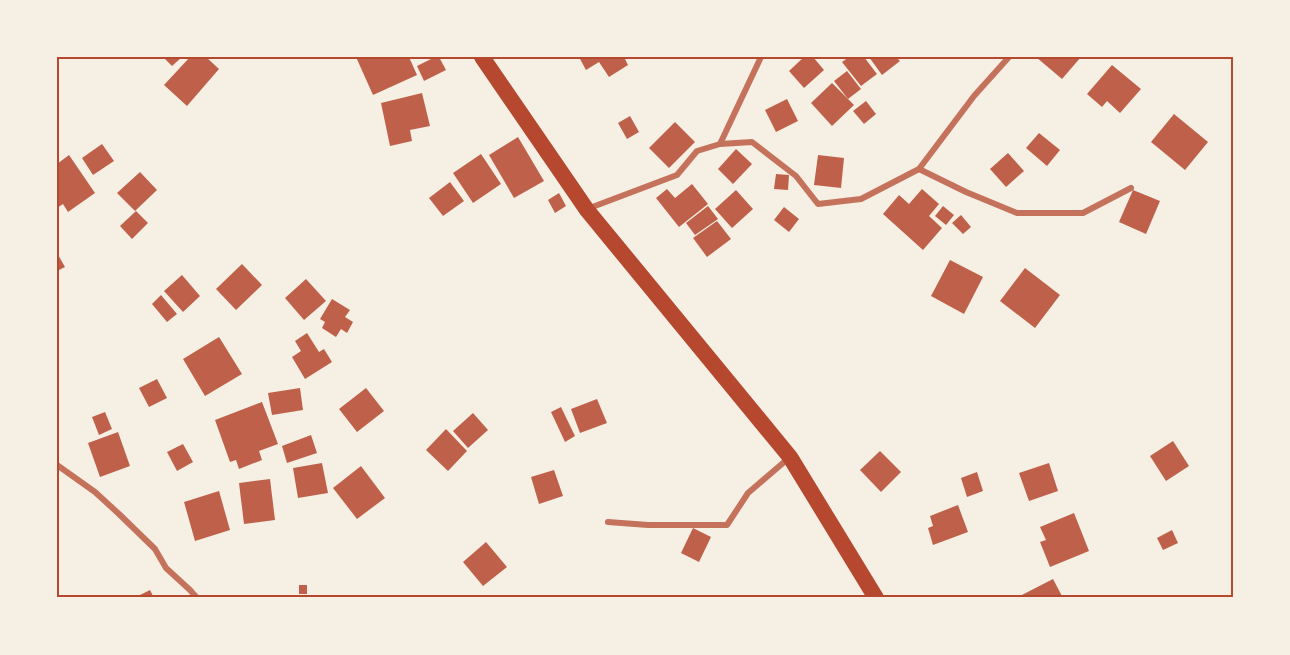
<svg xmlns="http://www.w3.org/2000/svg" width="1290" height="655" font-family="'Varela Round',sans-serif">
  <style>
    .building { fill: #bf614a }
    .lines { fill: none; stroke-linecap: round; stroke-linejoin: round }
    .minor { stroke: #c5725c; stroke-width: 6 }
    .trunk { stroke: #b5482f; stroke-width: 16 }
    .neatline { fill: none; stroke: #b5482f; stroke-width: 2 }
  </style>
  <rect width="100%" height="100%" fill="#f6efe4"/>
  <!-- building -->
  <g class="building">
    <path d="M163,57H182L172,66Z"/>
    <path d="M190,57H206L219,69L187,106L164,85Z"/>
    <path d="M356,57H409L417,75L373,95Z"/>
    <path d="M435,57H439L446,70L424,81L417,66Z"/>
    <path d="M579,57H624L628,65L609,77L599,62L586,70Z"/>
    <path d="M804,57H813L824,70L804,88L789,71Z"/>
    <path d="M849,57H864L877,74L861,86L842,62Z"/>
    <path d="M869,57H896L900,61L882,75Z"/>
    <path d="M1036,57H1081L1062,79Z"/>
    <path d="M1112,65L1141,89L1120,113L1107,101L1102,107L1087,94Z"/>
    <path d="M847,71L861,89L848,99L834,81Z"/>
    <path d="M832,83L854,105L832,126L811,103Z"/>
    <path d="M422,93L430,126L410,130L412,141L390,146L381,103Z"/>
    <path d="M787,99L798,121L776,132L765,110Z"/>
    <path d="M866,101L876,114L864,124L853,111Z"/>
    <path d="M1174,114L1208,142L1185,170L1151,142Z"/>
    <path d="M630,116L639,132L627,139L618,123Z"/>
    <path d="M675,122L695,142L669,168L649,148Z"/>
    <path d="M1039,133L1060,150L1047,166L1026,148Z"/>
    <path d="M518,137L544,181L514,198L489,155Z"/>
    <path d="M102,144L114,161L93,175L82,158Z"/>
    <path d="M736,149L752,164L733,184L718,169Z"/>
    <path d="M1008,153L1024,171L1006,187L990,169Z"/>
    <path d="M481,154L501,184L473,203L453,173Z"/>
    <path d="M69,155L95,193L68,212L63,204L57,208V164Z"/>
    <path d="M818,155L844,158L841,188L814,185Z"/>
    <path d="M140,172L157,190L135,211L117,193Z"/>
    <path d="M776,174L789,175L788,190L774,189Z"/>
    <path d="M450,182L464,201L443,216L429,198Z"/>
    <path d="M692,184L708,204L679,227L656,198L667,189L675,198Z"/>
    <path d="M922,189L939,204L929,216L942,228L923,250L883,214L899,195L909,204Z"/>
    <path d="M736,190L753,209L732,228L715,209Z"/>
    <path d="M1133,190L1160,201L1146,234L1119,222Z"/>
    <path d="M559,193L566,206L555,213L548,200Z"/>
    <path d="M708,206L718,219L695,235L686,223Z"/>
    <path d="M943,206L954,215L946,225L935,216Z"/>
    <path d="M784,207L799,219L789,232L774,220Z"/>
    <path d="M136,211L148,223L132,239L120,226Z"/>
    <path d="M961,215L971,227L963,234L952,223Z"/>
    <path d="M717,221L731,239L707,257L693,238Z"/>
    <path d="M57,253L65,267L57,271Z"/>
    <path d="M950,260L983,277L964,314L931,296Z"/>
    <path d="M242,264L262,285L236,310L216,289Z"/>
    <path d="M1025,268L1060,295L1035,328L1000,301Z"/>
    <path d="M182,275L200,296L183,312L164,291Z"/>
    <path d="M306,279L326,301L304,320L285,298Z"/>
    <path d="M161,295L177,314L167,322L152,304Z"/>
    <path d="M332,299L350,310L345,317L353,322L347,333L341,329L336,337L322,328L325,322L320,319Z"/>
    <path d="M307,333L319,352L324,349L332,362L305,379L292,357L301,351L295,341Z"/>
    <path d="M219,337L242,374L205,396L183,359Z"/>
    <path d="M157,379L167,398L149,407L139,388Z"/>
    <path d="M300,388L303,410L272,415L268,393Z"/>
    <path d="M366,388L384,411L357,432L339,409Z"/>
    <path d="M597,399L607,423L580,433L571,409Z"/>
    <path d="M262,402L278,444L259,451L262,460L239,469L236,460L230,462L215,420Z"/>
    <path d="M561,407L575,436L565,442L551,412Z"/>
    <path d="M105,412L112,429L99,435L92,417Z"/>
    <path d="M473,413L488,430L468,448L453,431Z"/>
    <path d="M446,429L467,451L448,471L426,450Z"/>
    <path d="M118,432L130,466L100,477L88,443Z"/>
    <path d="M311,435L317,453L287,463L282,446Z"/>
    <path d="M1173,441L1189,466L1166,481L1150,456Z"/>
    <path d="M183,444L193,462L177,471L167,452Z"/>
    <path d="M880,451L901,472L881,492L860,470Z"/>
    <path d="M322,463L328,493L298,498L293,468Z"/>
    <path d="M1049,463L1058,491L1029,501L1019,473Z"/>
    <path d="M361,466L385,498L357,519L333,488Z"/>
    <path d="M554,470L563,496L539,504L531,477Z"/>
    <path d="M977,472L983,491L967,497L961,478Z"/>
    <path d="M270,479L275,520L244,524L239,483Z"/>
    <path d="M219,491L230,530L195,541L184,502Z"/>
    <path d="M958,505L968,532L933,545L928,528L933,526L930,516Z"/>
    <path d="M1074,513L1089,551L1050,567L1040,542L1046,540L1040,527Z"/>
    <path d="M693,528L711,537L699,562L681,553Z"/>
    <path d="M1172,530L1178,543L1163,550L1157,538Z"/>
    <path d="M486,542L507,567L483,586L463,562Z"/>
    <path d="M1053,579L1063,598H1016Z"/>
    <rect x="299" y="585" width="8" height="9"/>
    <path d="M150,590L154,598H141L140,595Z"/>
  </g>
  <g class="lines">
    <!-- minor -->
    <g class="minor">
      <path d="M720,144L761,57"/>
      <path d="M919,169L966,192L1017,213H1083L1131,188"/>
      <path d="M587,209L677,175L697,151L720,144L752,142L796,176L818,204L861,199L919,169L974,96L1009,57"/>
      <path d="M57,465L95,492L119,514L155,549L166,568L190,590L197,598"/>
      <path d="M608,522L648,525H727L748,493L790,457"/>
    </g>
    <!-- trunk -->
    <path class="trunk" d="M482,57L587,210L790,457L876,598"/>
  </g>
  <!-- border -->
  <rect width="1290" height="655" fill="none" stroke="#f6efe4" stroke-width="117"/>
  <rect x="58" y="58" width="1174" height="538" class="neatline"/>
</svg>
